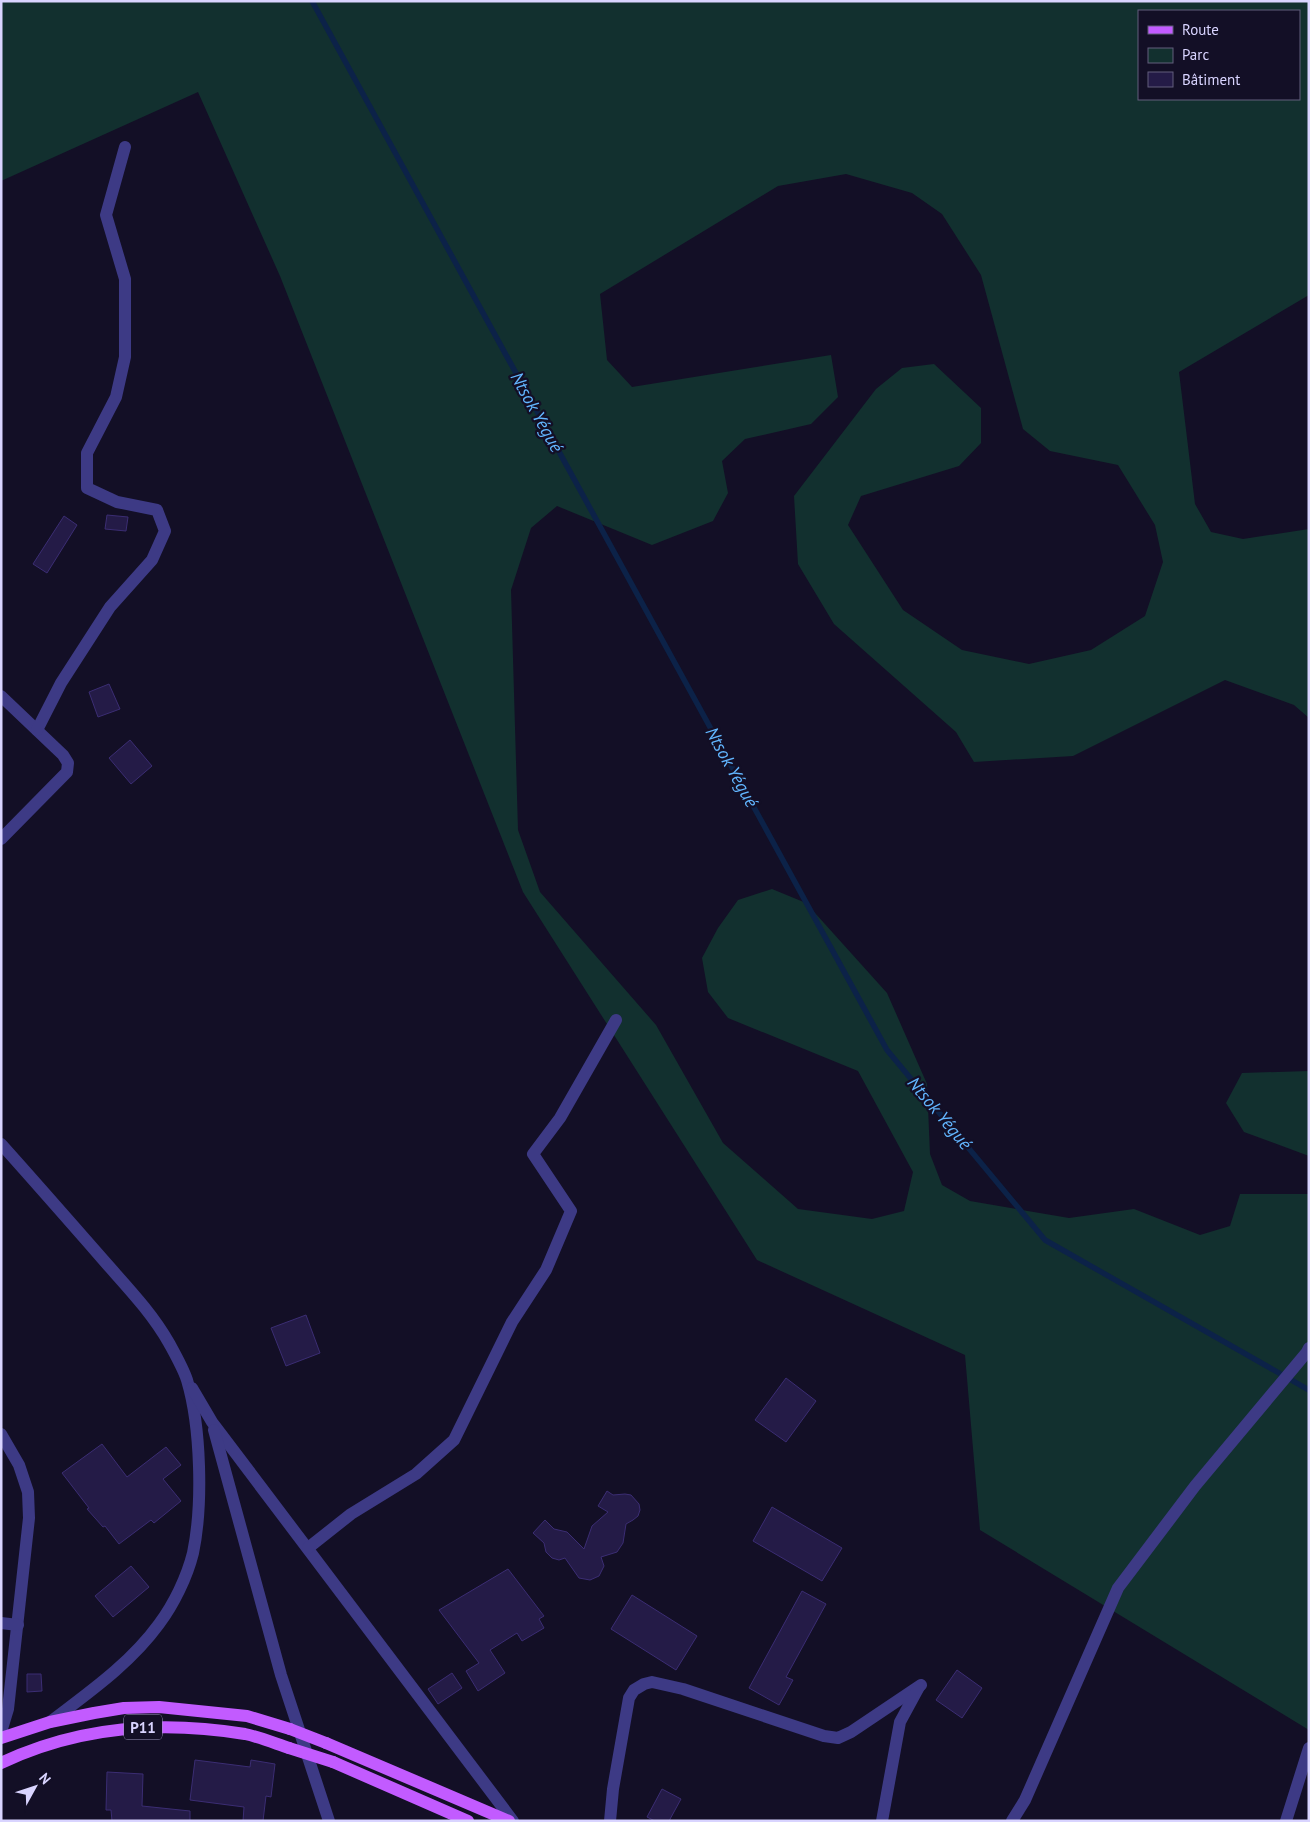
<svg xmlns="http://www.w3.org/2000/svg" width="1310" height="1822" font-family="'PT Sans',sans-serif">
  <style>
    .green { fill: #12302f; fill-rule: evenodd }
    .lines { fill: none; stroke-linecap: round; stroke-linejoin: round }
    .stream { stroke: #0c2248; stroke-width: 5.5 }
    .building { fill: #241b47; stroke: #3b2d73 }
    .street { stroke: #3d3a85; stroke-width: 12 }
    .primary { stroke: #c25bff; stroke-width: 12 }
    .primary-bridge { stroke: #c25bff; stroke-width: 12 }
    .labels { text-anchor: middle; dominant-baseline: central; stroke-width: 4.5; stroke-linejoin: round; paint-order: stroke }
    .shield { fill: #130f26; stroke: #9e99be; stroke-width: 1 }
    .shield-label { font-size: 15px; font-weight: bold; fill: #d9d4ff }
    .water-label { font-size: 18px; font-style: italic; fill: #62b6ff; stroke: #130f26 }
  </style>
  <rect width="100%" height="100%" fill="#130f26"/>
  <!-- green -->
  <g class="green">
    <path d="M1,1H1309V295L1179,372L1195,504L1211,532L1243,539L1309,529V718L1294,705L1225,680L1073,756L974,762L956,732L834,624L798,564L794,496L876,389L902,368L934,364L981,408V443L959,466L861,496L848,525L903,610L962,650L1029,664L1091,650L1145,616L1163,562L1155,525L1118,465L1050,451L1023,429L981,275L942,214L912,193L846,174L778,186L600,294L607,360L632,387L831,355L838,397L811,424L745,439L722,461L728,493L713,521L652,545L557,506L531,528L511,590L518,830L540,892L656,1025L723,1143L798,1209L872,1219L904,1211L913,1172L858,1071L728,1018L708,992L702,958L718,928L738,900L772,889L806,903L887,993L927,1084L930,1154L942,1185L970,1201L1069,1218L1134,1209L1200,1235L1230,1226L1240,1194H1309V1730L980,1530L965,1355L757,1260L523,892L280,276L198,92L1,181ZM1139,11H1299V99H1139Z"/>
    <path d="M1309,1071V1156L1244,1132L1226,1103L1242,1073Z"/>
  </g>
  <g class="lines">
    <!-- stream -->
    <path class="stream" d="M312,1L887,1050L1045,1240L1309,1390"/>
  </g>
  <!-- building -->
  <g class="building">
    <path d="M107,515L128,517L126,531L105,529Z"/>
    <path d="M64,516L77,525L47,573L33,564Z"/>
    <path d="M109,684L120,709L98,717L89,692Z"/>
    <path d="M130,740L152,766L131,784L109,758Z"/>
    <path d="M306,1315L320,1353L286,1366L271,1328Z"/>
    <path d="M786,1378L816,1401L786,1442L755,1420Z"/>
    <path d="M102,1444L127,1477L166,1447L181,1465L163,1479L181,1501L154,1523L151,1520L119,1544L105,1526L103,1527L87,1509L89,1508L62,1473Z"/>
    <path d="M607,1491L613,1495L625,1494L631,1495L639,1504L640,1510L638,1516L633,1520L626,1524L623,1543L617,1552L601,1557L604,1566L599,1576L590,1580L579,1578L565,1558L559,1560L552,1558L546,1552L544,1543L533,1533L545,1520L554,1529L567,1532L584,1549L592,1526L608,1512L598,1506Z"/>
    <path d="M772,1507L842,1548L822,1581L753,1541Z"/>
    <path d="M131,1566L149,1587L113,1617L95,1596Z"/>
    <path d="M508,1569L544,1616L539,1619L544,1628L522,1641L517,1633L490,1650L505,1673L478,1691L466,1671L479,1663L439,1610Z"/>
    <path d="M802,1591L826,1604L786,1677L793,1680L779,1705L749,1688Z"/>
    <path d="M632,1595L697,1636L676,1670L611,1629Z"/>
    <path d="M957,1670L982,1688L962,1718L936,1700Z"/>
    <path d="M452,1673L462,1688L438,1704L428,1689Z"/>
    <path d="M27,1674H41L42,1691L27,1692Z"/>
    <path d="M195,1760L250,1767L251,1760L275,1764L271,1797L266,1796L263,1821H243L244,1807L190,1800Z"/>
    <path d="M107,1772L143,1774L142,1806L190,1811V1821H112L111,1810H106Z"/>
    <path d="M662,1789L681,1799L669,1821H655L647,1817Z"/>
  </g>
  <g class="lines">
    <!-- street -->
    <g class="street">
      <path d="M1,696L63,755L68,763L67,772L1,839"/>
      <path d="M37,730L61,683L110,607L152,560L165,531L157,510L117,502L87,488V453L116,397L125,357V279L106,215L125,147"/>
      <path d="M1,1144C36,1183 71,1223 106,1263C128,1288 152,1313 169,1343C175,1354 183,1368 187,1380C201,1427 203,1505 193,1553C187,1577 174,1604 159,1624C130,1664 88,1693 50,1722"/>
      <path d="M192,1388L212,1422L513,1821"/>
      <path d="M214,1430L281,1675L329,1821"/>
      <path d="M1,1434L19,1465L28,1492L29,1518L8,1709L1,1732"/>
      <path d="M308,1548L351,1514L416,1474L454,1440L512,1322L546,1270L571,1211L533,1154L560,1118L616,1020"/>
      <path d="M1,1623L18,1625"/>
      <path d="M610,1821L613,1789L629,1698L634,1690L644,1684L652,1682L683,1689L824,1736L838,1738L851,1732L921,1685"/>
      <path d="M882,1821L900,1722L919,1687"/>
      <path d="M1012,1821L1025,1800L1118,1588L1195,1486L1307,1352L1309,1348"/>
      <path d="M1286,1821L1309,1748"/>
    </g>
    <!-- primary -->
    <g class="primary">
      <path d="M1,1738L50,1722L94,1713L124,1708L159,1707L247,1716L290,1729"/>
      <path d="M326,1743L509,1821"/>
      <path d="M333,1762L468,1821"/>
      <path d="M1,1763C79,1726 160,1720 245,1734C259,1737 274,1743 289,1748"/>
    </g>
    <!-- primary-bridge -->
    <g class="primary-bridge">
      <path d="M290,1729L326,1743"/>
      <path d="M289,1748L333,1762"/>
    </g>
  </g>
  <g class="labels">
    <!-- shield labels -->
    <rect class="shield" x="124" y="1714.5" width="38" height="25" rx="4"/>
    <g class="shield-label">
      <text x="143" y="1727">P11</text>
    </g>
    <!-- water labels -->
    <g class="water-label">
      <text transform="translate(537 412) rotate(61)">Ntsok Yégué</text>
      <text transform="translate(732 767) rotate(61)">Ntsok Yégué</text>
      <text transform="translate(940 1113) rotate(50)">Ntsok Yégué</text>
    </g>
  </g>
  <!-- border -->
  <rect width="1310" height="1822" fill="none" stroke="#d9d4ff" stroke-width="5"/>
  <!-- legend -->
  <rect x="1138" y="10" width="162" height="90" fill="#130f26" stroke="#625e7d"/>
  <rect x="1148" y="26" width="25" height="8" fill="#c25bff" stroke="#625e7d"/>
  <text x="1182" y="35" font-size="15" fill="#d9d4ff">Route</text>
  <rect x="1148" y="48" width="25" height="15" fill="#12302f" stroke="#625e7d"/>
  <text x="1182" y="60" font-size="15" fill="#d9d4ff">Parc</text>
  <rect x="1148" y="72" width="25" height="15" fill="#241b47" stroke="#625e7d"/>
  <text x="1182" y="85" font-size="15" fill="#d9d4ff">Bâtiment</text>
  <!-- north arrow -->
  <g transform="translate(35 1787) rotate(50)" stroke="#130f26" stroke-width="4" paint-order="stroke">
  <path d="M0-4L9 19L0 12L-9 19Z" fill="#d9d4ff"/>
  <text y="-8" font-size="14" font-weight="bold" text-anchor="middle" fill="#d9d4ff">N</text>
  </g>
</svg>
